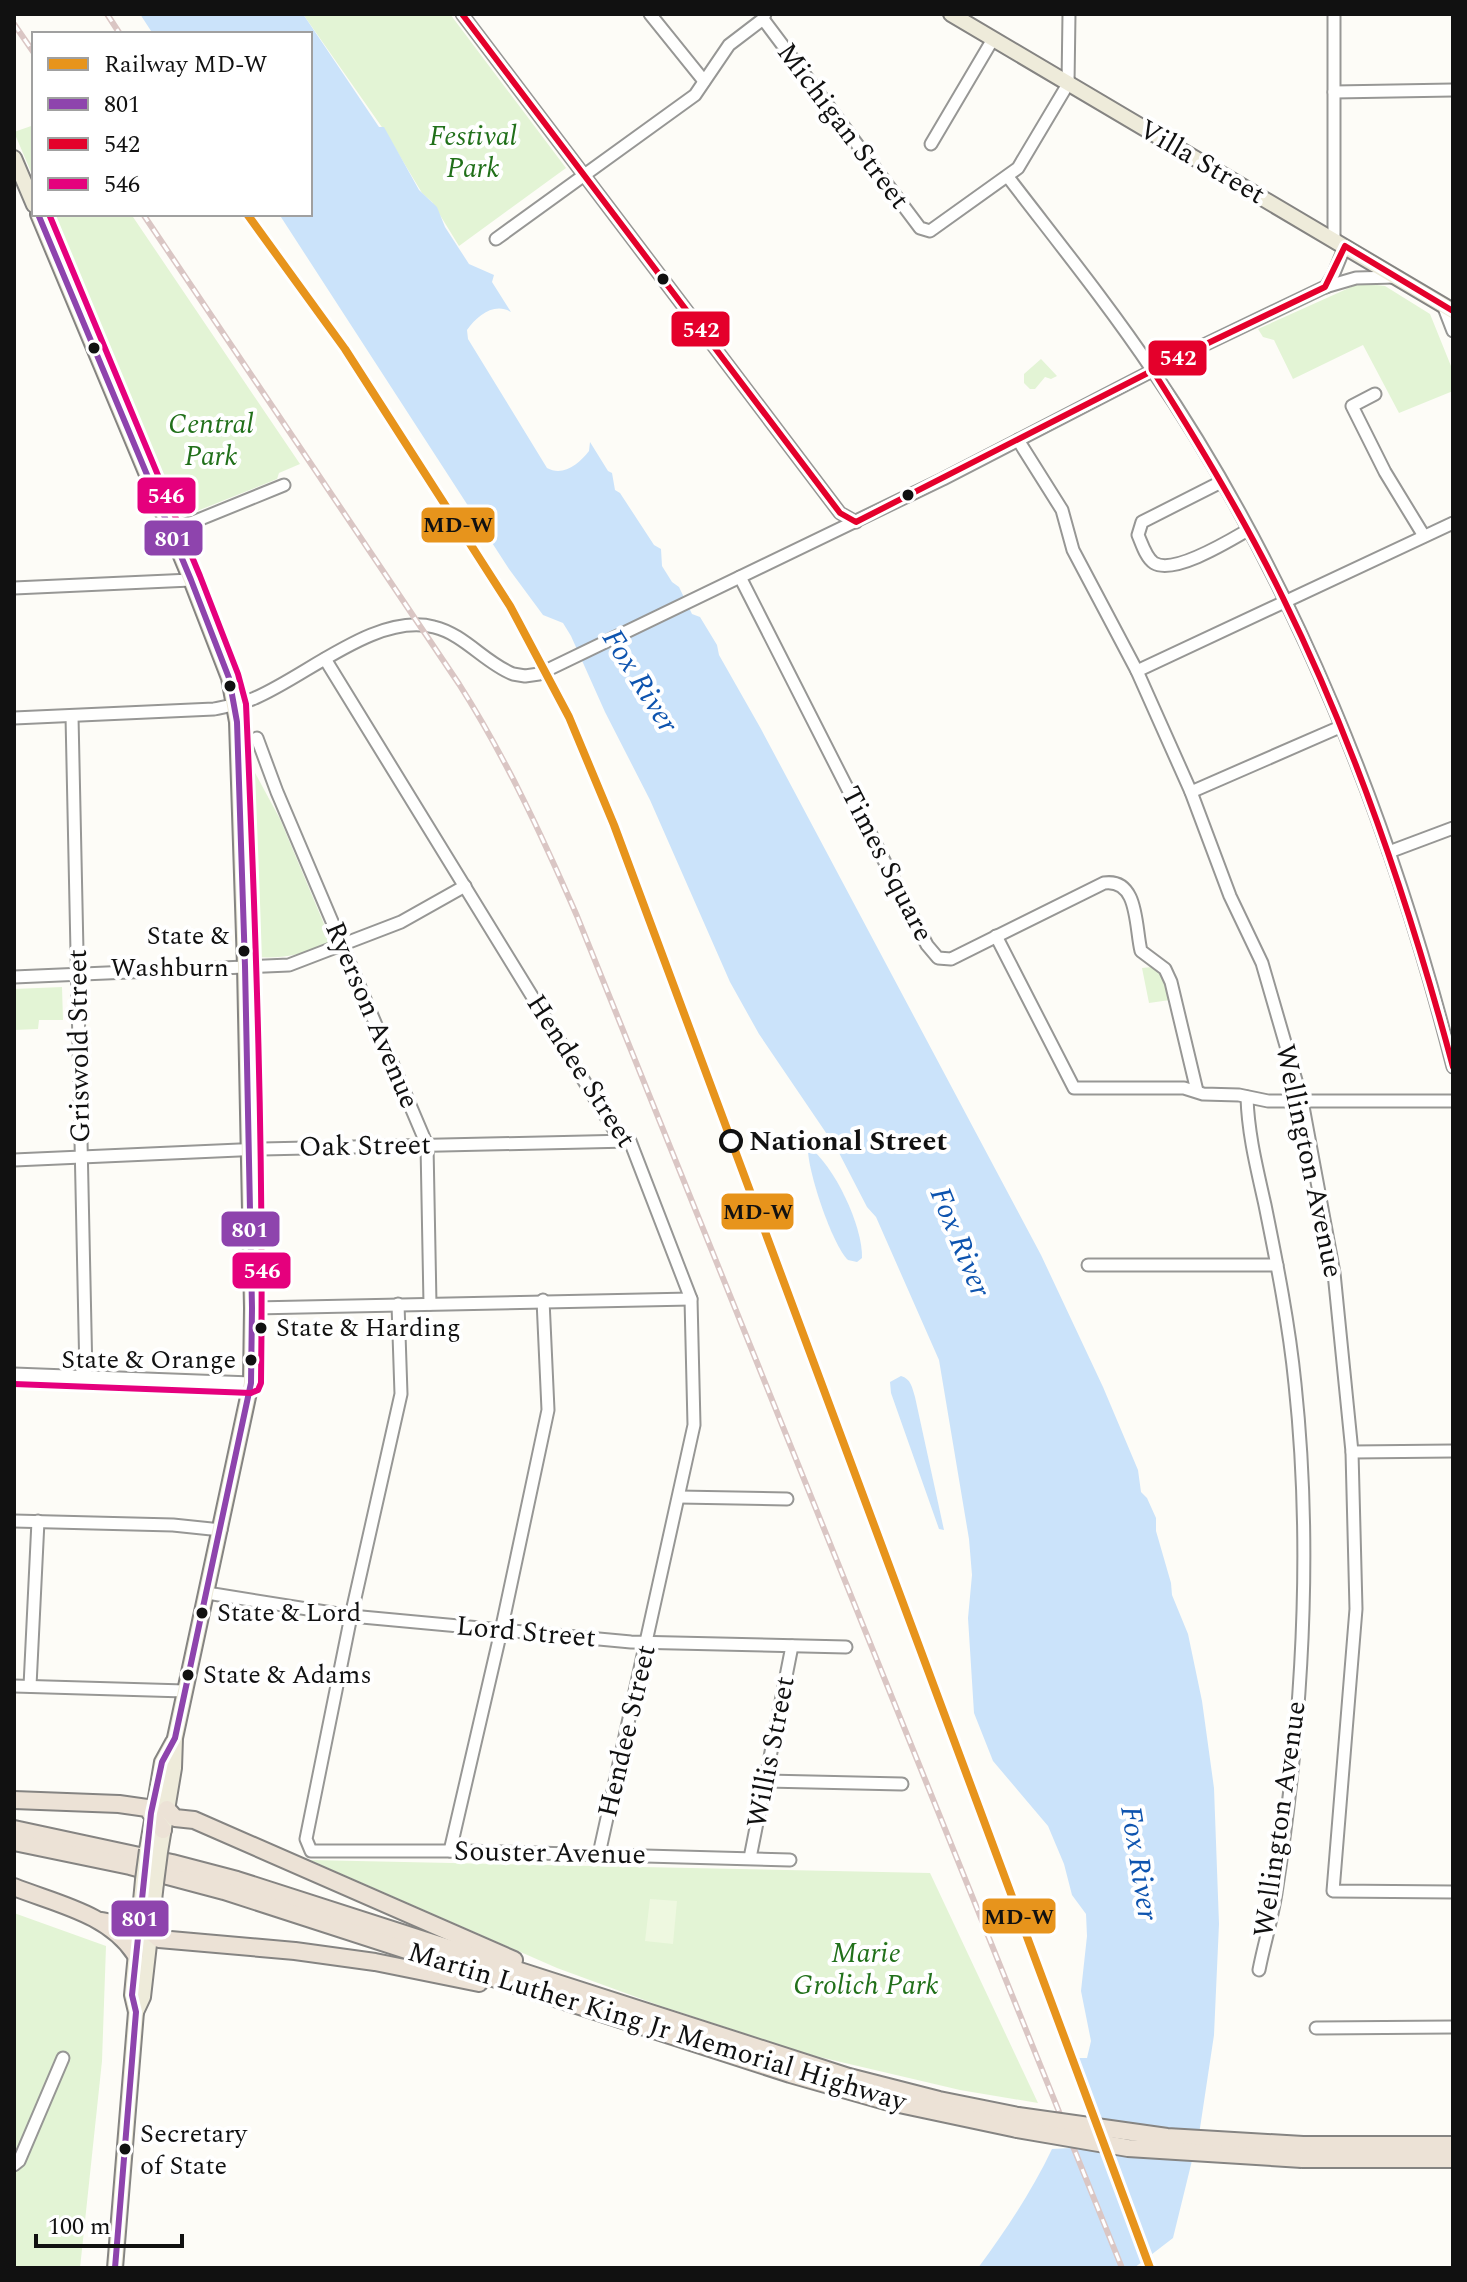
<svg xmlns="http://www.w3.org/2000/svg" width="1467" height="2282" font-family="Spectral,serif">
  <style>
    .green { fill: #e3f4d5 }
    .pitch { fill: #eef8e0 }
    .water { fill: #cbe3fa }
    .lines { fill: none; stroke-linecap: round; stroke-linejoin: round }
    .minor-casing { stroke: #979795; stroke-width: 15 }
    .major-casing { stroke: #858482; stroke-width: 18 }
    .highway-casing { stroke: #858482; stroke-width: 20 }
    .minor { stroke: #fffffe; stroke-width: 11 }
    .major { stroke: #eeebda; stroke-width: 14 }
    .highway { stroke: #ece2d6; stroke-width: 16 }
    .rail-casing { stroke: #dac6c4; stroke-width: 6 }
    .rail { stroke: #fff; stroke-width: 3; stroke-dasharray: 9; stroke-linecap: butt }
    .major-bridge-casing { stroke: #858482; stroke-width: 18; stroke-linecap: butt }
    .highway-bridge-casing { stroke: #858482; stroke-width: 20; stroke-linecap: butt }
    .major-bridge { stroke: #eeebda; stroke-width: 14 }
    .highway-bridge { stroke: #ece2d6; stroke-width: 16 }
    .bus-1-casing { stroke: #fff; stroke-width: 12 }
    .bus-2-casing { stroke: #fff; stroke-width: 12 }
    .bus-3-casing { stroke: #fff; stroke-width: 12 }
    .bus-1 { stroke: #8e44ad; stroke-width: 6 }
    .bus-2 { stroke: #e4002b; stroke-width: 6 }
    .bus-3 { stroke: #e5007d; stroke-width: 6 }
    .rail-1-casing { stroke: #fff; stroke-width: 14 }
    .rail-1 { stroke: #e7941c; stroke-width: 8 }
    .bus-dot { fill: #111; stroke: #fff; stroke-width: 3 }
    .stop-dot { fill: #fff; stroke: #111; stroke-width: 4 }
    .labels { text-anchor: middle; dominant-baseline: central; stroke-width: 8; stroke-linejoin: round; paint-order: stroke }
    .bus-label { font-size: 26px; fill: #111; stroke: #fff; text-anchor: start }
    .street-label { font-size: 28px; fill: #111; stroke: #fff }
    .park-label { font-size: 28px; font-style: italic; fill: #21701a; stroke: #fff }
    .stop-label { font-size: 28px; font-weight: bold; fill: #111; stroke: #fff; text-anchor: start }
    .water-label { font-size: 30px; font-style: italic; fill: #0e54af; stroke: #fff }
    .line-badge { stroke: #fff; stroke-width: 3 }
    .badge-label { font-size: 22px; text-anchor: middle; font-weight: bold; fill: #fff }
    .pale-badge-label { font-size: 22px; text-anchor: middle; font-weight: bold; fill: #111 }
  </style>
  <rect width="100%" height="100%" fill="#fdfcf7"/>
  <!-- green -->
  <g class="green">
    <path d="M303,14H450L566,168L459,246L432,202L422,193L386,133Z"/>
    <path d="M34,125V179L14,132Z"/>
    <path d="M49,214H131L300,464L279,473L277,479L177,519Z"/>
    <path d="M1360,283L1385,286L1430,314L1453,371V391L1399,413L1363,345L1293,379L1274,340L1263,337L1258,329Z"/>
    <path d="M1041,359L1057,376L1051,379L1045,377L1035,389H1030L1024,383V374Z"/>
    <path d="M254,771L280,819L332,943C303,954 286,959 254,957Z"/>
    <path d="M1152,967L1161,973L1170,1000L1149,1003L1142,968Z"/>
    <path d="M62,987L63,1020H39L38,1029L14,1030V989Z"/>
    <path d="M310,1860L930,1873L1038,2103L960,2090L811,2055L658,2005L557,1968Z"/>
    <path d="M14,1913L106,1946L102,2061L80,2268H14Z"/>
  </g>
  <!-- pitch -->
  <path class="pitch" d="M650,1899L677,1901L673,1944L645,1941Z"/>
  <!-- water -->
  <g class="water">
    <path d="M140,14H303L379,127H384L419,190L437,207L445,227L469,264L494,275L492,282L511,312C494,302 477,316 467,330L468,339L547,468C563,477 579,464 589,451L590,442L608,471L612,473L615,490L620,493L654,545L661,549L662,566L672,582L679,587L692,614L700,617L717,645L719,655L761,729L1041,1255L1103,1387L1138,1470L1141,1492L1147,1498L1156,1518V1531L1171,1583L1172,1595L1188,1634L1202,1701L1214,1788L1219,1924L1214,2035L1200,2128L1173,2238L1134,2268H978C1006,2230 1032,2191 1052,2149L1071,2148L1078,2143L1090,2103L1076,2058H1087L1091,2041L1081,1991L1087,1936L1086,1914L1072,1895L1064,1864L1048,1826L993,1761L974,1713L968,1618L972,1575L969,1539L939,1360L876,1217L867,1207L837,1149L759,1034L730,982L650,800L605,712L571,636L563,623L543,615L509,569L279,214H310V34H153Z"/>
    <path d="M808,1146C834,1165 863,1226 862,1258L857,1262L848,1260C832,1245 806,1167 808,1146Z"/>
    <path d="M901,1376C911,1379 912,1387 915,1397L944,1530L939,1529L891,1393L890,1382Z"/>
  </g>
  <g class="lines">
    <defs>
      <g id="minor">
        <path d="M462,14L840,513L856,522"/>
        <path d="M650,14L704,81"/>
        <path d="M763,19L920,228L930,231L1018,168L1068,84L1069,14"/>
        <path d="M1334,92L1453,90"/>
        <path d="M931,144L993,39"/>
        <path d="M1008,177C1057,241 1108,304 1153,371C1294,578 1392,825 1453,1067"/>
        <path d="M496,239L695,95L729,45L763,19L765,14"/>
        <path d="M1334,239V14"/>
        <path d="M1326,287L1334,273L1345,246"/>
        <path d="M1443,305L1453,331"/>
        <path d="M1375,394L1352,406L1385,472L1424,536"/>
        <path d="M1018,440L1062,510L1073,550L1137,671L1191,792L1230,896L1262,963L1302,1101L1334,1273L1352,1452L1356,1609L1333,1891L1453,1892"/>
        <path d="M1221,482L1142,522L1138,535C1142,544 1146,558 1154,563C1174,575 1229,541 1248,530"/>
        <path d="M171,531L284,485"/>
        <path d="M740,577L927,945L938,958L951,959L1104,883C1139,878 1135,927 1141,951L1165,969L1171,982L1197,1091"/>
        <path d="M14,588L191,580"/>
        <path d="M325,659L621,1141"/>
        <path d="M1137,671L1453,523"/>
        <path d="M72,716L86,1376"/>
        <path d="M14,718L214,709C228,706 242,704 255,698C307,676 377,612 434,627C464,634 485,663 513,674L525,676L539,674L943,479L1179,357L1325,287L1356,278L1396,277"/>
        <path d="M257,738L277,792L427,1145L430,1304"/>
        <path d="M1191,792L1340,727"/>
        <path d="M1389,852L1453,828"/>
        <path d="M996,936L1074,1088H1184L1203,1094L1239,1095L1268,1101H1453"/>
        <path d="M14,977L289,965L401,922L465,886"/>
        <path d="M1247,1097C1248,1134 1257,1169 1265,1205C1277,1264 1289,1324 1295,1384C1313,1552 1302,1726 1276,1893C1272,1919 1264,1944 1259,1970"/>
        <path d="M14,1160L262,1149L630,1141L691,1299L694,1425L599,1854"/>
        <path d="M1088,1265H1277"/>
        <path d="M398,1304L401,1394L351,1616L306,1839L311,1851H465L790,1860"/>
        <path d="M252,1308L691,1299"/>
        <path d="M14,1374L251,1383"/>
        <path d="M1352,1452L1453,1451"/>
        <path d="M679,1497L787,1499"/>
        <path d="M14,1521L173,1525L221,1530"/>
        <path d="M207,1593L351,1616L631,1642L846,1647"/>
        <path d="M14,1686L185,1691"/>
        <path d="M30,1686L38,1521"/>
        <path d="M766,1781L902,1784"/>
        <path d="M450,1851L501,1631L548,1410L543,1300"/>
        <path d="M750,1858L792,1646"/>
        <path d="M1316,2028L1453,2027"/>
        <path d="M14,2165L19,2161L63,2058"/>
      </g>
      <g id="major">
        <path d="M951,14L1453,311"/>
        <path d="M14,158L34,205"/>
        <path d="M38,214L191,580L229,678L237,722L245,966L252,1308L251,1383L175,1738L174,1768L160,1852"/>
        <path d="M147,1850L162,1762L173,1742"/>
        <path d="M136,2012L143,1997L156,1883"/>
        <path d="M115,2268L136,2012L132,1995L143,1880"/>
      </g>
      <g id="highway">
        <path d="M14,1800L119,1804L147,1808L163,1830"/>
        <path d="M167,1809L175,1818L194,1820L514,1960"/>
        <path d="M14,1829L172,1863L237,1880L849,2077L939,2100L1018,2116"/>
        <path d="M14,1842L130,1866L224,1891L790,2074L885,2101L1017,2129"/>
        <path d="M14,1887C57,1904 109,1914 135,1954"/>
        <path d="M102,1921L117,1924L138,1921L159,1939L295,1951L375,1962L479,1983"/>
        <path d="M1303,2145H1453"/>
        <path d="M1302,2159H1453"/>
      </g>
    </defs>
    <!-- minor casing -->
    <use href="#minor" class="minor-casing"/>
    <!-- major casing -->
    <use href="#major" class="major-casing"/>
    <!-- highway casing -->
    <use href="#highway" class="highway-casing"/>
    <!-- minor -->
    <use href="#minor" class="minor"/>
    <!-- major -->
    <use href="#major" class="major"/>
    <!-- highway -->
    <use href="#highway" class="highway"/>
    <defs>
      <g id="rail">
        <path d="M107,14L120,34"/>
        <path d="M14,24L34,53"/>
        <path d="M143,214L459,684C506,758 542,836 577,916L1122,2268"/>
      </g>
    </defs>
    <!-- rail casing -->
    <use href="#rail" class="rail-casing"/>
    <!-- rail -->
    <use href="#rail" class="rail"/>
    <defs>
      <g id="major-bridge">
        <path d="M143,1880L147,1850"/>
        <path d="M156,1883L160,1852"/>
      </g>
      <g id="highway-bridge">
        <path d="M1018,2116L1167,2137L1303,2145"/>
        <path d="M1017,2129L1128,2148L1302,2159"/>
      </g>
    </defs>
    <!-- major-bridge casing -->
    <use href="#major-bridge" class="major-bridge-casing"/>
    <!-- highway-bridge casing -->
    <use href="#highway-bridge" class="highway-bridge-casing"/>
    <!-- major-bridge -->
    <use href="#major-bridge" class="major-bridge"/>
    <!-- highway-bridge -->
    <use href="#highway-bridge" class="highway-bridge"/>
    <defs>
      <path id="bus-1" d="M38,214L191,580L229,678L237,722L245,966L252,1308L251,1383L175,1738L162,1762L151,1813L132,1995L136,2012L115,2268"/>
      <g id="bus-2">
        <path d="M462,14L840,513L856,522L1179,357L1325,287L1345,246L1453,311"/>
        <path d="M1153,371C1200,445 1245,520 1283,598C1357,748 1410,906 1453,1067"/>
      </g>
      <path id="bus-3" d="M14,1384L251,1393L258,1390L261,1383C264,1157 256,930 246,704L238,674L200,576L49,214"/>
    </defs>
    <!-- bus-1 casing -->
    <use href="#bus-1" class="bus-1-casing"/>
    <!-- bus-2 casing -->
    <use href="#bus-2" class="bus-2-casing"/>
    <!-- bus-3 casing -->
    <use href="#bus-3" class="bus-3-casing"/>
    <!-- bus-1 -->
    <use href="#bus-1" class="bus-1"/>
    <!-- bus-2 -->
    <use href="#bus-2" class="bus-2"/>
    <!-- bus-3 -->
    <use href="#bus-3" class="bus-3"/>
    <defs>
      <path id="rail-1" d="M247,214L345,349L510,606L569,717L614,825L1150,2268"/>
    </defs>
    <!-- rail-1 casing -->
    <use href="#rail-1" class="rail-1-casing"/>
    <!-- rail-1 -->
    <use href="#rail-1" class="rail-1"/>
  </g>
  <!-- markers -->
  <g class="bus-dot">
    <circle cx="663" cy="279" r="7"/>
    <circle cx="94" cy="348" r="7"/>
    <circle cx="908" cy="495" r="7"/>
    <circle cx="230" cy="686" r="7"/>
    <circle cx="244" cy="951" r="7"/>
    <circle cx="261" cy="1328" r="7"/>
    <circle cx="251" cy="1360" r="7"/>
    <circle cx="202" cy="1613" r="7"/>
    <circle cx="188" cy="1675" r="7"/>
    <circle cx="125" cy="2149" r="7"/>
  </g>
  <circle class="stop-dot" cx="731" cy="1141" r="10"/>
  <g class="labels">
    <!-- bus labels -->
    <g class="bus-label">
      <text x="229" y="936" text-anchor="end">State &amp;<tspan x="229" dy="32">Washburn</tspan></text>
      <text x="276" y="1328">State &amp; Harding</text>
      <text x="236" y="1360" text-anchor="end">State &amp; Orange</text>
      <text x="217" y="1613">State &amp; Lord</text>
      <text x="203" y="1675">State &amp; Adams</text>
      <text x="140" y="2134">Secretary<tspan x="140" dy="32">of State</tspan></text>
    </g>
    <!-- street labels -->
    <g class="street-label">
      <text transform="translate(843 126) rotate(53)">Michigan Street</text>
      <text transform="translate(1202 162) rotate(30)">Villa Street</text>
      <text transform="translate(887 864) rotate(63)">Times Square</text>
      <text transform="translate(372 1015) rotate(67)">Ryerson Avenue</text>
      <text transform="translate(79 1046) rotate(-91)">Griswold Street</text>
      <text transform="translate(581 1071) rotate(57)">Hendee Street</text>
      <text transform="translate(365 1146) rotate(-1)">Oak Street</text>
      <text transform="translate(1309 1161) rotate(78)">Wellington Avenue</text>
      <text transform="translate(526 1632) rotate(5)">Lord Street</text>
      <text transform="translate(627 1731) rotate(-77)">Hendee Street</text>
      <text transform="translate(771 1752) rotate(-79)">Willis Street</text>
      <text transform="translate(1280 1819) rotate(-82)">Wellington Avenue</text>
      <text transform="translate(550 1853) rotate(1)">Souster Avenue</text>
      <text transform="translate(657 2027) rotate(17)">Martin Luther King Jr Memorial Highway</text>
    </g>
    <!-- park labels -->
    <g class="park-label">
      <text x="473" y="136">Festival<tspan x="473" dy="32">Park</tspan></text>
      <text x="211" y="424">Central<tspan x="211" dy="32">Park</tspan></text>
      <text x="866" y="1953">Marie<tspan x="866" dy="32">Grolich Park</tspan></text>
    </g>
    <!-- stop labels -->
    <g class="stop-label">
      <text x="749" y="1141">National Street</text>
    </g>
    <!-- water labels -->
    <g class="water-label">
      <text transform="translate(640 681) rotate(58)">Fox River</text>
      <text transform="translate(960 1242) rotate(68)">Fox River</text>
      <text transform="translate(1139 1863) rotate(81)">Fox River</text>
    </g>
  </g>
  <g class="line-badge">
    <rect x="670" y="310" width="61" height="38" rx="8" fill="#e4002b"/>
    <rect x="1147" y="339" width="61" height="38" rx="8" fill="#e4002b"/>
    <rect x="136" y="476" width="61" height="39" rx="8" fill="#e5007d"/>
    <rect x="420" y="506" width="76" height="38" rx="8" fill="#e7941c"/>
    <rect x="143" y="519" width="61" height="38" rx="8" fill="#8e44ad"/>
    <rect x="720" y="1192" width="75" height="39" rx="8" fill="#e7941c"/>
    <rect x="220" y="1210" width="61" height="38" rx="8" fill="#8e44ad"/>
    <rect x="231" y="1251" width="61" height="39" rx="8" fill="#e5007d"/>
    <rect x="981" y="1897" width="76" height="38" rx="8" fill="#e7941c"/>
    <rect x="110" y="1899" width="60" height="39" rx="8" fill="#8e44ad"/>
  </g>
  <g class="badge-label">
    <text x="701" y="337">542</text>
    <text x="1178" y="365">542</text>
    <text x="166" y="503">546</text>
    <text x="173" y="546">801</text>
    <text x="250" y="1237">801</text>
    <text x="262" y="1278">546</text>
    <text x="140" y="1926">801</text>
  </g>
  <g class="pale-badge-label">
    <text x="458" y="532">MD-W</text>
    <text x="758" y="1219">MD-W</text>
    <text x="1019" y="1924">MD-W</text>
  </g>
  <!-- border -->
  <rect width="1467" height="2282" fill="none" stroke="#111111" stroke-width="32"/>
  <!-- legend -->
  <rect x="32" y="32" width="280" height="184" fill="#ffffff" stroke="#a0a0a0" stroke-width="2"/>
  <rect x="48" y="58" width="40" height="12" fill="#e7941c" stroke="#a0a0a0" stroke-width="2"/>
  <text x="104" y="72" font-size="24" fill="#111111">Railway MD-W</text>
  <rect x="48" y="98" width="40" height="12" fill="#8e44ad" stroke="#a0a0a0" stroke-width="2"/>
  <text x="104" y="112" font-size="24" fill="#111111">801</text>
  <rect x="48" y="138" width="40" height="12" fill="#e4002b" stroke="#a0a0a0" stroke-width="2"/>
  <text x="104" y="152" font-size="24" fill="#111111">542</text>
  <rect x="48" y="178" width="40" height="12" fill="#e5007d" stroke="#a0a0a0" stroke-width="2"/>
  <text x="104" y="192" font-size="24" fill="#111111">546</text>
  <!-- scale -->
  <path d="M36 2234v12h146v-12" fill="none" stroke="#111111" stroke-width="4"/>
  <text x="48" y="2234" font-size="24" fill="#111111" stroke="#ffffff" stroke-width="6" paint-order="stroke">100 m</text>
</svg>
